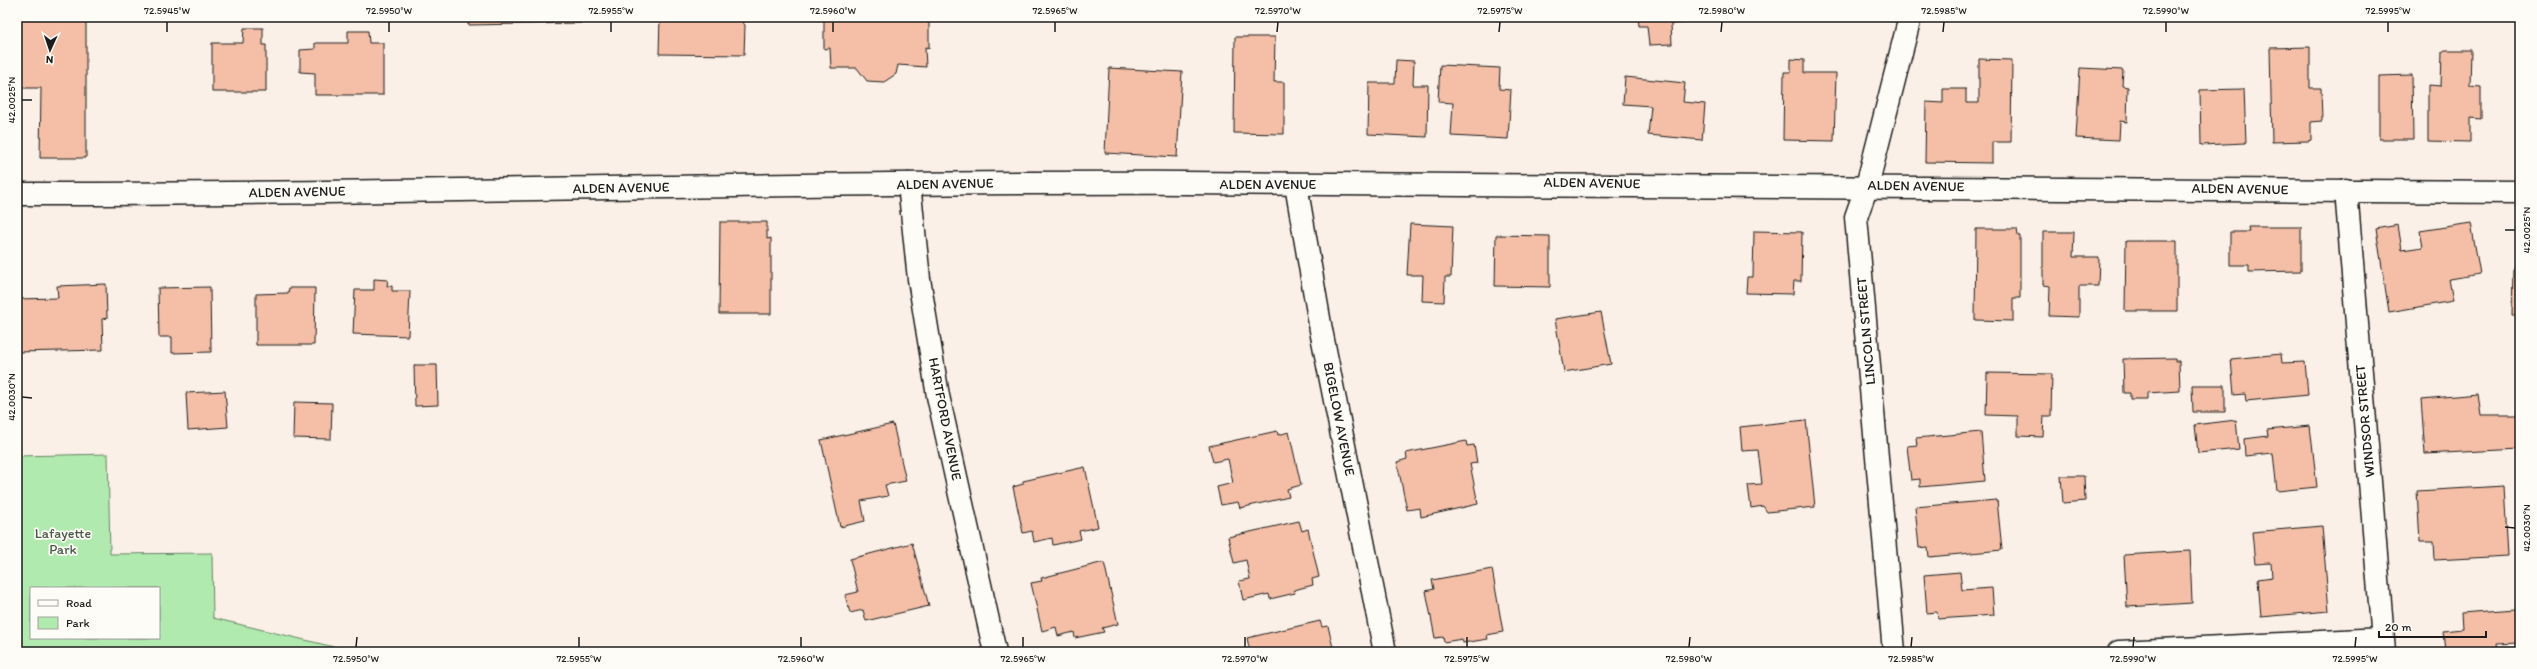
<svg xmlns="http://www.w3.org/2000/svg" width="2537" height="669" font-family="Itim,sans-serif">
  <style>
    .green { fill: #b1eaae; stroke: #668365; fill-rule: evenodd }
    .building { fill: #f4bfa6; stroke: #1c1c1c }
    .lines { fill: none; stroke-linecap: round; stroke-linejoin: round }
    .minor-casing { stroke: #1c1c1c; stroke-width: 25 }
    .minor { stroke: #fdfcf7; stroke-width: 22 }
    .ticks { fill: none; stroke: #1c1c1c; stroke-width: 1.5 }
    .labels { text-anchor: middle; dominant-baseline: central; stroke-width: 3.5; stroke-linejoin: round; paint-order: stroke }
    .street-label { font-size: 14px; fill: #1c1c1c; stroke: #fdfcf7 }
    .park-label { font-size: 14px; fill: #495a48; stroke: #fdfcf7 }
    .neatline { fill: none; stroke: #1c1c1c; stroke-width: 1.5 }
    .ticks-label { font-size: 10px; text-anchor: middle; fill: #1c1c1c }
  </style>
  <rect width="100%" height="100%" fill="#fbf0e7"/>
  <filter id="ink" filterUnits="userSpaceOnUse"><feTurbulence type="fractalNoise" baseFrequency=".025" numOctaves="2"/><feDisplacementMap in="SourceGraphic" scale="8" xChannelSelector="R" yChannelSelector="G"/><feConvolveMatrix kernelMatrix="1 2 1 2 8 2 1 2 1" color-interpolation-filters="sRGB"/></filter>
  <g filter="url(#ink)">
    <!-- green -->
    <path class="green" d="M108,454L110,554L212,553L213,618L355,652H17V456ZM31,588H159V638H31Z"/>
    <!-- building -->
    <g class="building">
      <path d="M17,17H86V158H40L41,88H17Z"/>
      <path d="M468,17H580L581,23L468,25Z"/>
      <path d="M660,17H738L745,25L744,55L659,54Z"/>
      <path d="M824,17H929V48L925,47L926,67L898,65L896,74L884,82L867,81L857,68H831L830,48L824,49Z"/>
      <path d="M1638,17H1682V23L1671,24L1672,44L1649,45L1647,26H1639Z"/>
      <path d="M244,28H263V45H266V92H212V43H243Z"/>
      <path d="M348,31H368L369,43H383V95H315V73L300,72V50L315,49V43H348Z"/>
      <path d="M1235,37H1275L1274,82H1284V134L1234,133Z"/>
      <path d="M2310,47V88H2321L2322,121L2311,122V140L2308,141L2272,142L2270,48Z"/>
      <path d="M2445,50H2471L2470,86L2481,87V119L2470,118V142L2428,141V85L2441,86L2442,52Z"/>
      <path d="M1791,59L1804,60V73H1836L1834,141L1783,140L1784,72H1791Z"/>
      <path d="M1979,59L2012,60L2011,142H1992V163L1925,162L1926,102L1943,103V89H1966V103H1979Z"/>
      <path d="M1396,60L1414,61L1413,85H1428L1427,137L1368,134L1369,83H1395Z"/>
      <path d="M1440,65L1500,68L1499,89L1511,90L1508,139L1451,136L1453,103L1438,102Z"/>
      <path d="M1109,68L1182,72L1177,157L1105,153Z"/>
      <path d="M2080,68L2123,70L2122,86L2128,87L2127,122L2120,121L2119,140L2076,138Z"/>
      <path d="M2412,75L2413,139H2379V76Z"/>
      <path d="M1625,77L1685,83L1683,102L1705,104L1702,140L1648,135L1651,106L1623,104Z"/>
      <path d="M2244,89L2246,143L2201,145L2200,90Z"/>
      <path d="M720,222H767V239L771,238V314H719Z"/>
      <path d="M2471,223L2480,274L2449,279L2453,301L2389,312L2376,229L2398,225L2402,250L2423,247L2420,231Z"/>
      <path d="M1410,224L1453,226L1451,277H1445L1444,302L1422,301L1423,275H1407Z"/>
      <path d="M2249,227H2301V271L2249,272V265H2230V232H2250Z"/>
      <path d="M1976,229H2017L2018,236H2020V298H2013V321L1975,320Z"/>
      <path d="M1754,231L1802,232L1801,281H1794L1793,294L1746,293L1747,277H1753Z"/>
      <path d="M2043,232H2074L2073,257H2099L2098,286H2079V317L2049,316L2050,286L2043,285Z"/>
      <path d="M1496,235L1550,236V287L1495,286Z"/>
      <path d="M2126,241H2177V311H2125Z"/>
      <path d="M2513,268H2520V315H2512Z"/>
      <path d="M374,279L388,280L387,286H392V291H410L408,336L353,334L355,290H374Z"/>
      <path d="M106,284L107,318L102,319L103,350L17,352V299L58,298L57,286Z"/>
      <path d="M210,287L211,352L172,353V337H159L158,288Z"/>
      <path d="M289,288H315L314,345H256V294L288,293Z"/>
      <path d="M1601,312L1611,364L1564,372L1555,319Z"/>
      <path d="M2281,354L2282,363L2305,362L2308,395L2246,401L2245,394L2234,395L2231,359Z"/>
      <path d="M2175,358V361H2179L2180,391L2147,393V399H2130V393H2124L2123,359Z"/>
      <path d="M414,365H437L438,405L415,406Z"/>
      <path d="M1987,373L2052,374L2051,416H2044L2043,437L2018,436V416L1986,415Z"/>
      <path d="M2192,385H2225V412H2193Z"/>
      <path d="M225,391L228,427L188,430L186,393Z"/>
      <path d="M2478,394L2481,415H2520V449L2425,454L2421,399Z"/>
      <path d="M294,402L332,403L331,439L293,438Z"/>
      <path d="M1806,420L1815,507L1767,512L1763,506L1751,508L1748,485L1762,484L1758,450L1742,451L1740,427Z"/>
      <path d="M2236,420L2239,449L2198,453L2195,425Z"/>
      <path d="M893,424L906,481L885,485L888,496L861,501L865,521L840,527L821,440Z"/>
      <path d="M2310,426L2317,487L2277,491L2273,453L2245,456L2244,439L2268,436L2267,430Z"/>
      <path d="M1277,431L1278,435L1289,432L1301,485L1287,489L1289,497L1240,508L1238,502L1221,505L1217,487L1233,483L1228,459L1213,462L1209,446Z"/>
      <path d="M1981,432L1985,481L1920,487V479L1911,480L1907,446L1917,445L1916,438Z"/>
      <path d="M1466,441L1467,446L1474,445L1477,463L1470,464L1478,504L1421,517L1420,508L1407,510L1397,462L1407,459L1406,453Z"/>
      <path d="M1085,467L1098,527L1079,531L1081,539L1053,545L1052,538L1034,542L1032,531L1023,533L1013,487L1023,484V481Z"/>
      <path d="M2061,476H2084L2085,501L2063,503Z"/>
      <path d="M2504,486L2508,556L2435,560L2434,542H2420L2417,491Z"/>
      <path d="M1997,500L2002,550L1929,557L1928,547L1919,548L1915,507Z"/>
      <path d="M1299,521L1302,531L1308,529L1319,577L1312,579L1313,585L1294,590L1295,593L1270,599L1269,594L1243,600L1239,581L1250,579L1246,560L1234,563L1228,537Z"/>
      <path d="M2322,526L2329,611L2261,617L2258,579L2272,577L2271,563L2255,564L2252,532Z"/>
      <path d="M912,543L929,606L866,621L863,610L850,613L845,595L858,592L850,559Z"/>
      <path d="M2190,551L2192,603L2127,607L2124,555Z"/>
      <path d="M1104,562L1118,624L1102,628L1104,632L1075,638L1074,632L1058,636L1056,627L1042,631L1031,583L1042,581L1041,578Z"/>
      <path d="M1492,569L1503,632L1487,635L1488,639L1463,643L1462,639L1444,642L1443,637L1435,638L1426,591L1434,589L1432,580Z"/>
      <path d="M1960,572L1962,590L1992,588L1994,615L1938,619L1937,612L1927,613L1924,575Z"/>
      <path d="M2516,609L2518,643L2497,644L2498,652H2445L2443,631L2462,629L2461,613Z"/>
      <path d="M1320,621L1322,627L1328,626L1334,652H1250L1247,638Z"/>
    </g>
    <g class="lines">
      <defs>
        <g id="minor">
          <path d="M909,184L919,279L938,396L995,652"/>
          <path d="M1296,185L1321,330L1385,652"/>
          <path d="M2346,190L2384,652"/>
          <path d="M17,194C352,195 688,184 1023,183C1522,182 2021,187 2520,192"/>
          <path d="M1894,652L1856,217L1867,186L1910,17"/>
          <path d="M2119,652L2382,639"/>
        </g>
      </defs>
      <!-- minor casing -->
      <use href="#minor" class="minor-casing"/>
      <!-- minor -->
      <use href="#minor" class="minor"/>
    </g>
  </g>
  <!-- ticks -->
  <path class="ticks" d="M167,32V22M389,32V22M611,32V22M833,32V22M1055,32V22M1277,32L1278,22M1499,32L1500,22M1721,32L1722,22M1943,32L1944,22M2166,32V22M2388,32V22M22,100H32M2505,230H2515M22,397L32,398M2505,527L2515,528M356,647L357,637M579,647V637M801,647V637M1023,647V637M1245,647V637M1467,647V637M1689,647L1690,637M1911,647L1912,637M2133,647L2134,637M2355,647L2356,637"/>
  <g class="labels">
    <!-- street labels -->
    <g class="street-label">
      <text transform="translate(1592 183) rotate(1)">ALDEN AVENUE</text>
      <text transform="translate(945 184) rotate(-1)">ALDEN AVENUE</text>
      <text x="1268" y="184">ALDEN AVENUE</text>
      <text transform="translate(1916 186) rotate(1)">ALDEN AVENUE</text>
      <text transform="translate(621 188) rotate(-1)">ALDEN AVENUE</text>
      <text transform="translate(2240 189) rotate(1)">ALDEN AVENUE</text>
      <text transform="translate(297 192) rotate(-1)">ALDEN AVENUE</text>
      <text transform="translate(1866 331) rotate(-95)">LINCOLN STREET</text>
      <text transform="translate(945 419) rotate(79)">HARTFORD AVENUE</text>
      <text transform="translate(1339 419) rotate(79)">BIGELOW AVENUE</text>
      <text transform="translate(2365 421) rotate(-95)">WINDSOR STREET</text>
    </g>
    <!-- park labels -->
    <g class="park-label">
      <text x="63" y="533">Lafayette<tspan x="63" dy="16">Park</tspan></text>
    </g>
  </g>
  <!-- margin -->
  <rect width="2537" height="669" fill="none" stroke="#fdfcf7" stroke-width="44"/>
  <!-- legend -->
  <rect x="30" y="587" width="130" height="52" fill="#fdfcf7" stroke="#a3a29f"/>
  <rect x="38" y="600" width="20" height="6" fill="#fdfcf7" stroke="#a3a29f"/>
  <text x="66" y="607" font-size="12" fill="#1c1c1c">Road</text>
  <rect x="38" y="617" width="20" height="12" fill="#b1eaae" stroke="#a3a29f"/>
  <text x="66" y="627" font-size="12" fill="#1c1c1c">Park</text>
  <!-- north arrow -->
  <g transform="translate(50 50) rotate(183)" stroke="#fdfcf7" stroke-width="3" paint-order="stroke">
  <path d="M0-3L7 15L0 10L-7 15Z" fill="#1c1c1c"/>
  <text y="-6" font-size="11" font-weight="bold" text-anchor="middle" fill="#1c1c1c">N</text>
  </g>
  <!-- scale -->
  <path d="M2379 631v6h107v-6" fill="none" stroke="#1c1c1c" stroke-width="2"/>
  <text x="2385" y="631" font-size="12" fill="#1c1c1c" stroke="#fdfcf7" stroke-width="3" paint-order="stroke">20 m</text>
  <rect x="22" y="22" width="2493" height="625" class="neatline"/>
  <g class="ticks-label">
    <text x="167" y="14">72.5945°W</text>
    <text x="389" y="14">72.5950°W</text>
    <text x="611" y="14">72.5955°W</text>
    <text x="833" y="14">72.5960°W</text>
    <text x="1055" y="14">72.5965°W</text>
    <text x="1278" y="14">72.5970°W</text>
    <text x="1500" y="14">72.5975°W</text>
    <text x="1722" y="14">72.5980°W</text>
    <text x="1944" y="14">72.5985°W</text>
    <text x="2166" y="14">72.5990°W</text>
    <text x="2388" y="14">72.5995°W</text>
    <text transform="translate(11 100) rotate(-90)" y="4">42.0025°N</text>
    <text transform="translate(2526 230) rotate(-90)" y="4">42.0025°N</text>
    <text transform="translate(11 397) rotate(-90)" y="4">42.0030°N</text>
    <text transform="translate(2526 528) rotate(-90)" y="4">42.0030°N</text>
    <text x="356" y="662">72.5950°W</text>
    <text x="579" y="662">72.5955°W</text>
    <text x="801" y="662">72.5960°W</text>
    <text x="1023" y="662">72.5965°W</text>
    <text x="1245" y="662">72.5970°W</text>
    <text x="1467" y="662">72.5975°W</text>
    <text x="1689" y="662">72.5980°W</text>
    <text x="1911" y="662">72.5985°W</text>
    <text x="2133" y="662">72.5990°W</text>
    <text x="2355" y="662">72.5995°W</text>
  </g>
</svg>
